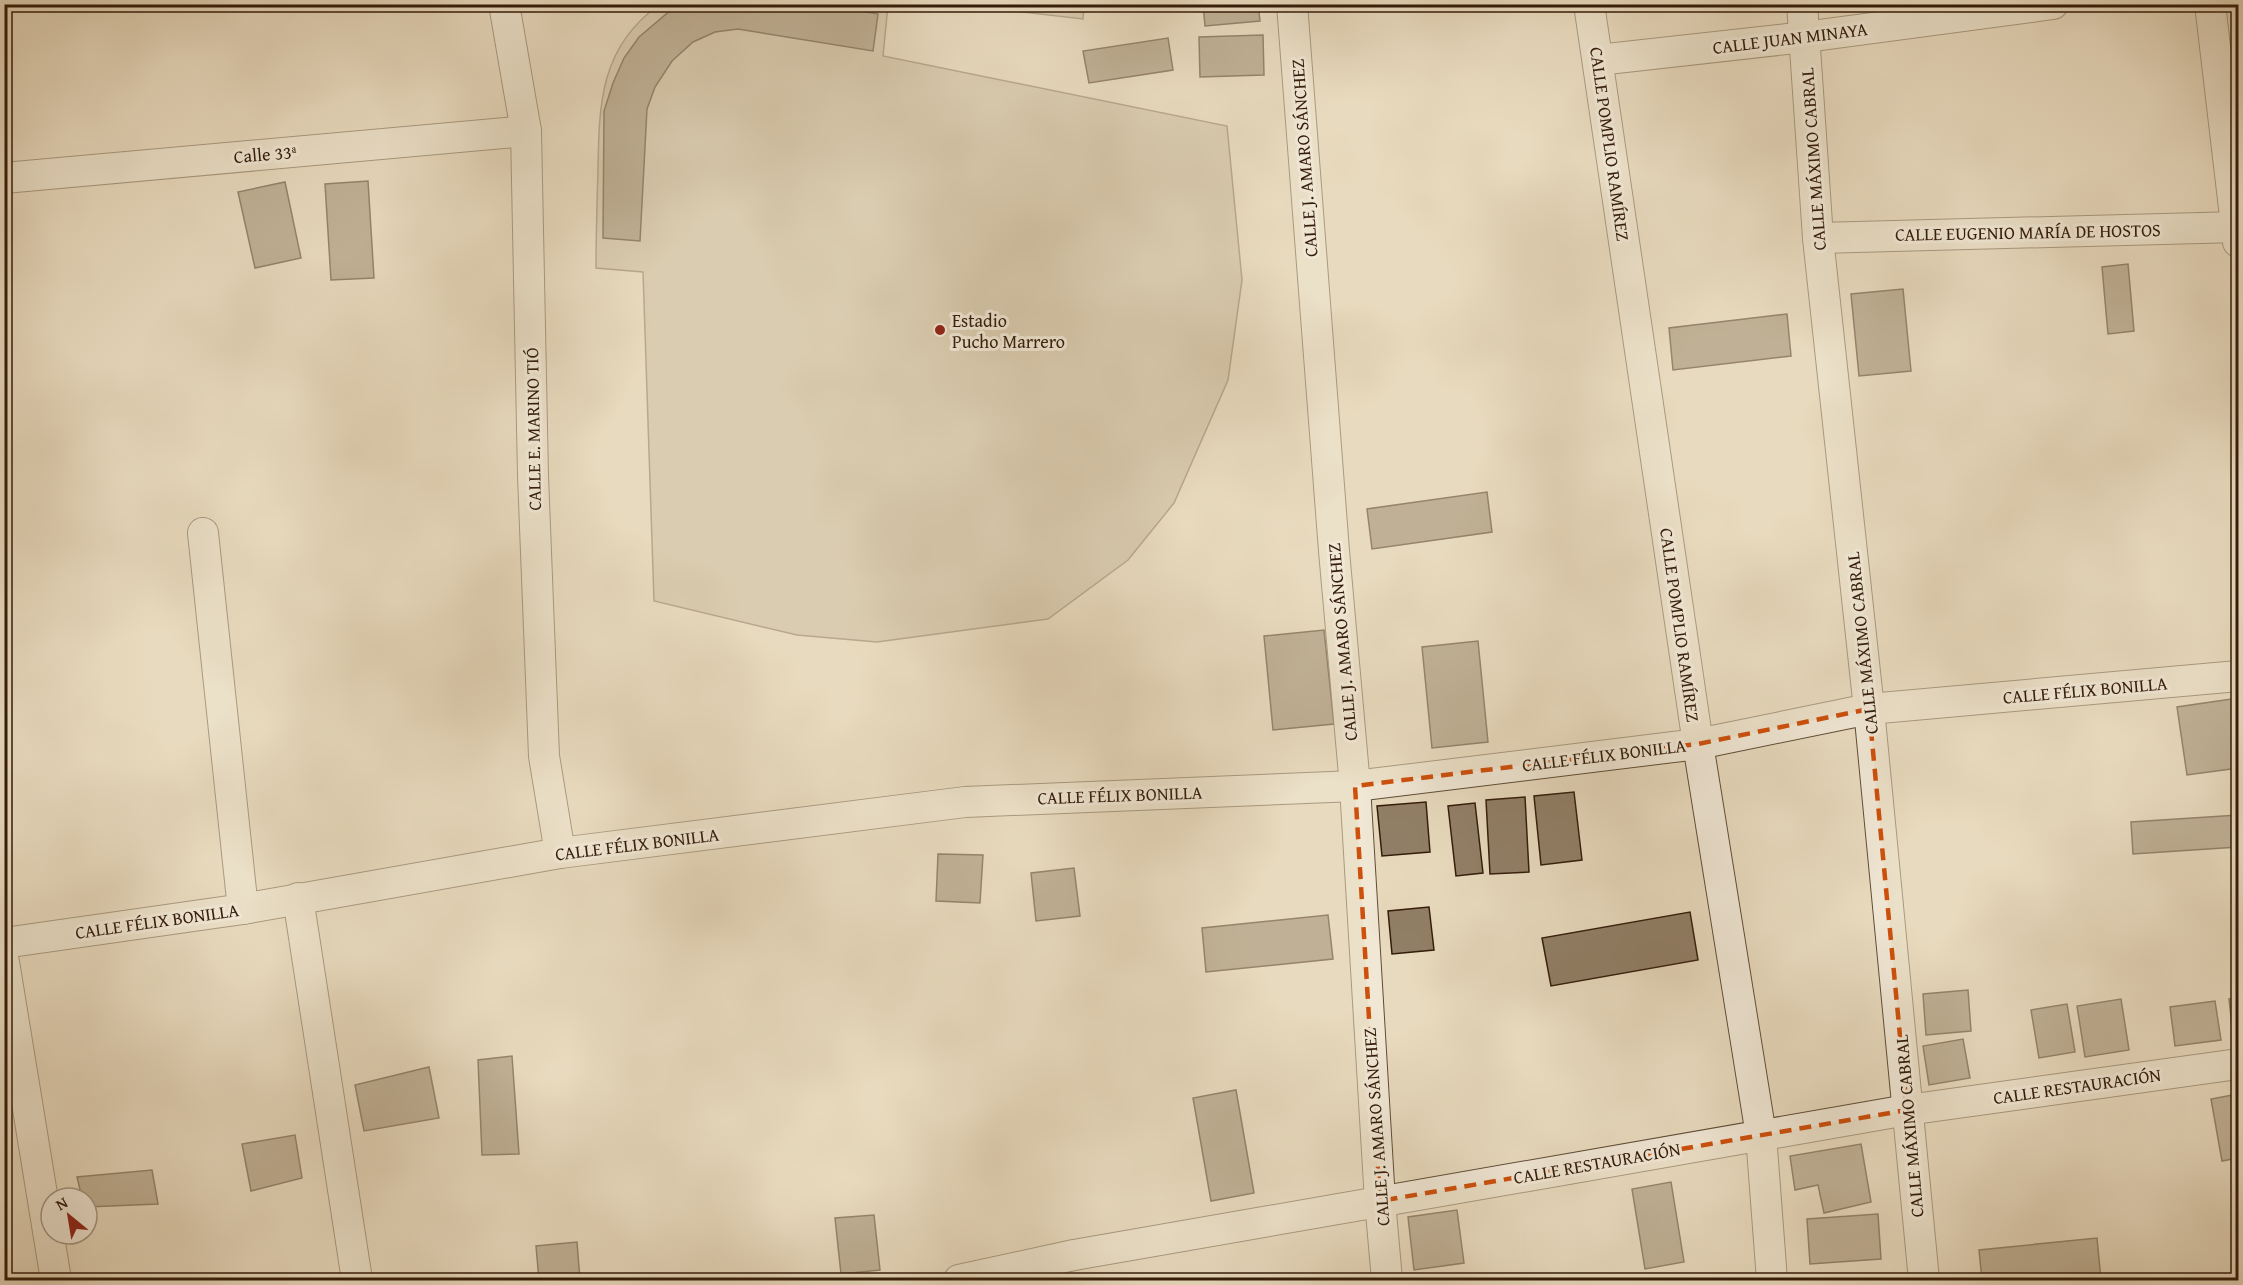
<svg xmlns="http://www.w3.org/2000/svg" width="2243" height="1285" font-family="'Gentium Book Plus',serif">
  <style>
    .green { fill: #c9ba9f; stroke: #7e6b54; stroke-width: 1.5 }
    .building { fill: #917f67; stroke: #331c09; stroke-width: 1.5 }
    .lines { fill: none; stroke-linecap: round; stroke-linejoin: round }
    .street-casing { stroke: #604c36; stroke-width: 32 }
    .street { stroke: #f0e7d5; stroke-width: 30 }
    .marked { fill: none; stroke: #cd500c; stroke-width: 4.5; stroke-dasharray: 12 8; stroke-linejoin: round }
    .poi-dot { fill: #8f2418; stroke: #f0e7d5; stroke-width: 2 }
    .labels { text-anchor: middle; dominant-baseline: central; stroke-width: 6; stroke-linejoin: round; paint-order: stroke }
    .street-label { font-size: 18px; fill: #331c09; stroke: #f0e7d5 }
    .poi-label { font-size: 18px; fill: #331c09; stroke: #f0e7d5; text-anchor: start }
  </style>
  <rect width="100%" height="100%" fill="#e8dabe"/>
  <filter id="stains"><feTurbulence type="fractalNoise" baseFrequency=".00333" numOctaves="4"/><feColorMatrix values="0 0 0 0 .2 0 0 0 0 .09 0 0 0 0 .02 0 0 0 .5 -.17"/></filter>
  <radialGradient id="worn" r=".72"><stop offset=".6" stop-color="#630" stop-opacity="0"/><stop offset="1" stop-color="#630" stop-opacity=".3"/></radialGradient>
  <!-- green -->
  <g class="green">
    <path d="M659,5H888L883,56L1227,126L1242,280L1228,380L1174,503L1128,560L1048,619L877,642L797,635L654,601L643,272L596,268C596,235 597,203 598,170C599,104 600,47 659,5Z"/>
    <path d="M961,5H1084L1083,19Z"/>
  </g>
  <!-- building -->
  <g class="building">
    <path d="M686,4H820L878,14L873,51L738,29L715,32L693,42L672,61L655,87L647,109L640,241L603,238L604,111L613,83L624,58L639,37L671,10Z"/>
    <path d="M1203,4H1258L1260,21L1205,26Z"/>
    <path d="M1263,35L1264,75L1200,77L1199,37Z"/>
    <path d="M1168,38L1173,70L1089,83L1083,51Z"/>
    <path d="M368,181L374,278L331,280L325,184Z"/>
    <path d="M285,182L301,258L255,268L238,192Z"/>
    <path d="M2128,264L2134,331L2108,334L2102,267Z"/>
    <path d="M1903,289L1911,371L1859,376L1851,294Z"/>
    <path d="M1787,314L1791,356L1673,370L1669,328Z"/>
    <path d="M1487,492L1492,532L1372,549L1367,509Z"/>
    <path d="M1324,630L1334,724L1273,730L1264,636Z"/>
    <path d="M1478,641L1488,742L1432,748L1422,647Z"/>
    <path d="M2238,698V768L2187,775L2177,707Z"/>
    <path d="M1574,792L1582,860L1541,865L1534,796Z"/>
    <path d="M1525,797L1529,872L1490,874L1486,800Z"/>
    <path d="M1426,802L1430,852L1382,856L1377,806Z"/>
    <path d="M1475,803L1483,873L1456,876L1448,806Z"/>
    <path d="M2238,815V847L2133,854L2131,822Z"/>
    <path d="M938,854L983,855L980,903L936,901Z"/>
    <path d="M1074,868L1080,916L1036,921L1031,873Z"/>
    <path d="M1429,907L1434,950L1392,954L1388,911Z"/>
    <path d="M1690,912L1698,960L1551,986L1542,938Z"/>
    <path d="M1328,915L1333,959L1206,972L1202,928Z"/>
    <path d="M1968,990L1971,1031L1926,1035L1923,994Z"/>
    <path d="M2238,998V1044H2234L2229,999Z"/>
    <path d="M2121,999L2129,1050L2085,1057L2077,1006Z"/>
    <path d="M2215,1001L2221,1040L2175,1046L2170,1007Z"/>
    <path d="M2067,1004L2075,1052L2039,1058L2031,1010Z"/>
    <path d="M1963,1039L1970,1078L1929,1085L1923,1046Z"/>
    <path d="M512,1056L519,1154L482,1155L478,1060Z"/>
    <path d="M429,1067L439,1118L364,1131L355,1085Z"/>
    <path d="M1236,1090L1254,1193L1211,1201L1193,1098Z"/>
    <path d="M2238,1094V1158L2222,1161L2211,1099Z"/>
    <path d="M295,1135L302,1178L251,1191L242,1144Z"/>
    <path d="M1861,1144L1871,1202L1824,1213L1818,1185L1795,1190L1790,1156Z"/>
    <path d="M152,1170L158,1204L87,1207V1198H82L77,1177Z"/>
    <path d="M1671,1182L1684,1262L1645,1269L1632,1189Z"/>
    <path d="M1457,1210L1464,1263L1414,1270L1408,1217Z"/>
    <path d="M1878,1214L1881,1259L1810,1264L1807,1219Z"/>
    <path d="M874,1215L880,1270L841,1274L835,1218Z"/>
    <path d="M2097,1238L2101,1280H1982L1979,1250Z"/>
    <path d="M577,1242L580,1280H539L536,1246Z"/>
  </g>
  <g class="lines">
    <defs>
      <g id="street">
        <path d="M504,4L526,131L533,476L544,756L560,853"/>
        <path d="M1292,4L1334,551L1355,786L1380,1201L1387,1280"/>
        <path d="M1589,4L1698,744L1761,1135L1772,1280"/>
        <path d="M1802,4L1818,238L1869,709L1924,1280"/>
        <path d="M2210,4L2238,242"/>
        <path d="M1598,60L1805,37L2053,4"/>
        <path d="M4,178L526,131"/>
        <path d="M1818,238L2238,227"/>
        <path d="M203,533L243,909"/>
        <path d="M298,898L357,1280"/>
        <path d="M4,943L243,909L560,853L965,802L1355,786L1698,744L1869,709L2238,676"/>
        <path d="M4,962L56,1280"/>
        <path d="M959,1280L1074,1255L1907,1110L2238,1064"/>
      </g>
    </defs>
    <!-- street casing -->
    <use href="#street" class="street-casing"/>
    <!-- street -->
    <use href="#street" class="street"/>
  </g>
  <!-- marked area -->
  <path d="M0 0H2243V1285H0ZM1869,709L1907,1110L1380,1201L1355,786L1698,744Z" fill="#e8dabe" fill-opacity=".55" fill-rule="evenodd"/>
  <path class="marked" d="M1869,709L1907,1110L1380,1201L1355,786L1698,744Z"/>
  <!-- markers -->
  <circle class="poi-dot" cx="940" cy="330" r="6"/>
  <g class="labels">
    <!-- street labels -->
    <g class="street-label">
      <text transform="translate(1790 38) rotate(-7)">CALLE JUAN MINAYA</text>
      <text transform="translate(1610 144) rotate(82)">CALLE POMPLIO RAMÍREZ</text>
      <text transform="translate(265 154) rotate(-5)">Calle 33ª</text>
      <text transform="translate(1304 158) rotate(-94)">CALLE J. AMARO SÁNCHEZ</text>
      <text transform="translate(1813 159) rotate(-94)">CALLE MÁXIMO CABRAL</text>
      <text transform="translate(2028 232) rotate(-1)">CALLE EUGENIO MARÍA DE HOSTOS</text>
      <text transform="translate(533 429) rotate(-91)">CALLE E. MARINO TIÓ</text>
      <text transform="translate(1680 625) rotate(82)">CALLE POMPLIO RAMÍREZ</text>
      <text transform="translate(1342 642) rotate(-95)">CALLE J. AMARO SÁNCHEZ</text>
      <text transform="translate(1862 643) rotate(-96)">CALLE MÁXIMO CABRAL</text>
      <text transform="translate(2085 690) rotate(-5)">CALLE FÉLIX BONILLA</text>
      <text transform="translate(1604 755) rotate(-7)">CALLE FÉLIX BONILLA</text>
      <text transform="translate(1120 795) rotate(-2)">CALLE FÉLIX BONILLA</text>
      <text transform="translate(637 844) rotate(-7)">CALLE FÉLIX BONILLA</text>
      <text transform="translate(157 921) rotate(-8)">CALLE FÉLIX BONILLA</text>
      <text transform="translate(2077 1086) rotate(-8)">CALLE RESTAURACIÓN</text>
      <text transform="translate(1909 1126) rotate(-95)">CALLE MÁXIMO CABRAL</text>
      <text transform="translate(1376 1127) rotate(-94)">CALLE J. AMARO SÁNCHEZ</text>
      <text transform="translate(1597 1163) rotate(-10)">CALLE RESTAURACIÓN</text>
    </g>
    <!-- poi labels -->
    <g class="poi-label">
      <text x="952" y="320">Estadio<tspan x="952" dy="21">Pucho Marrero</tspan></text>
    </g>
  </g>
  <!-- margin -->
  <rect width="2243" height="1285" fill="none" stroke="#e8dabe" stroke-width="24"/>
  <rect x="6" y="6" width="2231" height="1273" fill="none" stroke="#331c09" stroke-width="3"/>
  <rect x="12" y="12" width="2219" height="1261" fill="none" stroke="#331c09" stroke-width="1.5"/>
  <!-- north arrow -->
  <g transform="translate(69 1216) rotate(330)"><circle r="28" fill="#f0e7d5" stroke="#a49683" stroke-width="1.5"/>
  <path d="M0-4.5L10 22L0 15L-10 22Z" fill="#8f2418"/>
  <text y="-9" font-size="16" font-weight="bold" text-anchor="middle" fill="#331c09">N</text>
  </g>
  <rect width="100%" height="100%" filter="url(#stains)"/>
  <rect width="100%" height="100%" fill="url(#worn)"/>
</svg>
